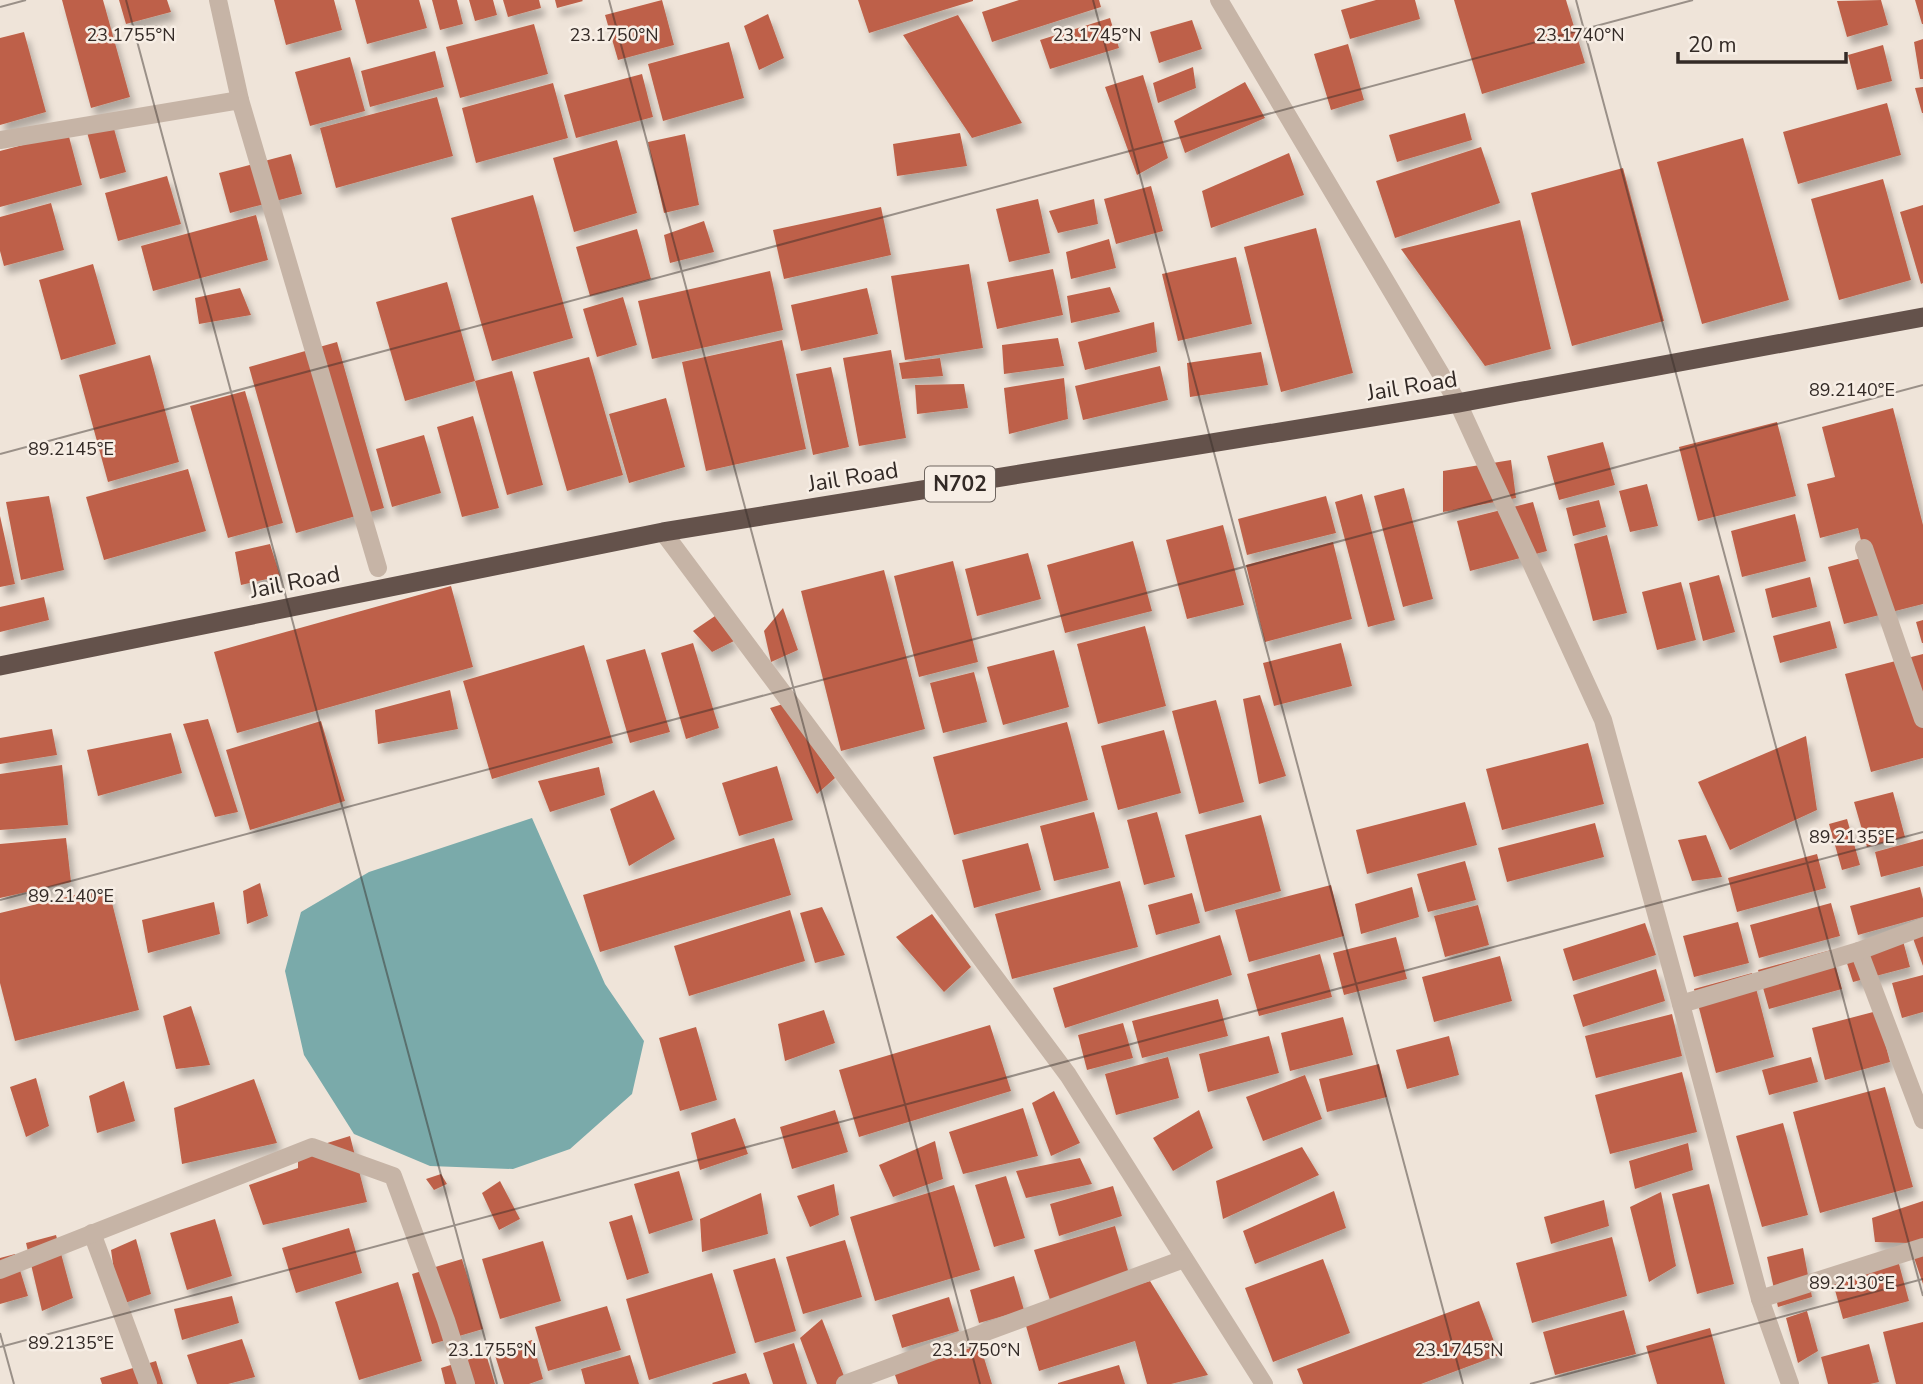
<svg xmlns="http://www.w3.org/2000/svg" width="1923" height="1384" font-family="'Nunito Sans',sans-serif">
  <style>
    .water { fill: #7aaaaa }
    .building { fill: #be6148; filter: url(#shadow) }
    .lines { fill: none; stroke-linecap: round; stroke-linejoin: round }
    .minor { stroke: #c6b4a6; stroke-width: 18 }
    .trunk { stroke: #64524b; stroke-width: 19 }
    .ticks { fill: none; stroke: #332a26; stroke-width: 2; stroke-opacity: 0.45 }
    .labels { text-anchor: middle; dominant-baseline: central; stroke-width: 5; stroke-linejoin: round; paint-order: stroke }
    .shield { fill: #f7eee5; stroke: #6e655f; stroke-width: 2 }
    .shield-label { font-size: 21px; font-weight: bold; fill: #332a26 }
    .street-label { font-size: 23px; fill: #332a26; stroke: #f7eee5 }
    .ticks-label { font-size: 18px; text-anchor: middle; fill: #332a26; stroke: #f7eee5; stroke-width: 5; stroke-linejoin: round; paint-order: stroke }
  </style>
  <defs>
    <filter id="shadow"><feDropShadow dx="4.5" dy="8" stdDeviation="3.5" flood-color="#0004"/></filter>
  </defs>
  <rect width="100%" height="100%" fill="#efe4d9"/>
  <!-- water -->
  <path class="water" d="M532,818L605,984L644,1041L632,1094L570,1149L513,1169L430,1166L354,1134L304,1055L285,971L301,912L369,872Z"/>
  <!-- building -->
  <g class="building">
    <path d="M62,0H103L130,97L91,108Z"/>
    <path d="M119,0H167L171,12L126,24Z"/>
    <path d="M274,0H334L342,30L286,45Z"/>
    <path d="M355,0H419L427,28L367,44Z"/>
    <path d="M432,0H457L463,24L440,30Z"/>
    <path d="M469,0H493L497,15L475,21Z"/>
    <path d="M503,0H539L541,8L508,17Z"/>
    <path d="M555,0H582L583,1L557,8Z"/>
    <path d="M662,0L674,45L618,60L605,15Z"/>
    <path d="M858,0H973V1L869,33Z"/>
    <path d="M1019,0H1099L1101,7L992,42L982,12Z"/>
    <path d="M1376,0H1415L1420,19L1350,39L1341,10Z"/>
    <path d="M1454,0H1566L1585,63L1482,94Z"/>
    <path d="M1881,0L1888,25L1847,37L1837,1Z"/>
    <path d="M1915,0H1923V24H1922Z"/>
    <path d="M768,14L784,58L759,70L744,26Z"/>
    <path d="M958,15L1022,123L972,138L903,35Z"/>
    <path d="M1110,18L1119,48L1050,69L1040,40Z"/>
    <path d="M1192,20L1202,49L1159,63L1150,32Z"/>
    <path d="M534,24L548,74L460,98L446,47Z"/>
    <path d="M24,32L46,112L0,125V38Z"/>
    <path d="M1923,39V79H1920L1914,42Z"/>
    <path d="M729,42L744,98L663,121L648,64Z"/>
    <path d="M1348,44L1364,100L1331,110L1314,54Z"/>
    <path d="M1883,45L1892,81L1857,90L1848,55Z"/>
    <path d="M435,51L444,87L370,107L361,71Z"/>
    <path d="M350,57L365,111L310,126L295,72Z"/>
    <path d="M1193,67L1196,88L1158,103L1153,83Z"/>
    <path d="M642,74L653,117L576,138L564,95Z"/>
    <path d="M1143,75L1168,158L1137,175L1105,87Z"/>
    <path d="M1245,82L1265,118L1185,153L1174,121Z"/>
    <path d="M553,83L568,138L476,163L462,108Z"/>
    <path d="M1923,87V113H1922L1915,88Z"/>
    <path d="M437,97L453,156L336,188L320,128Z"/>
    <path d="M1887,103L1901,155L1798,184L1783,132Z"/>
    <path d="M1465,113L1472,140L1397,162L1389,135Z"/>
    <path d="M111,118L126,172L100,179L85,125Z"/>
    <path d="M68,133L82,185L0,207V151Z"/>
    <path d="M960,133L967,166L897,176L893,144Z"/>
    <path d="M685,134L699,205L664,213L648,142Z"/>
    <path d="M1743,138L1789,300L1702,324L1657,162Z"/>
    <path d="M617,140L637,213L574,232L553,158Z"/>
    <path d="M1481,147L1500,203L1395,238L1376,181Z"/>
    <path d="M1289,153L1304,195L1211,228L1202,191Z"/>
    <path d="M291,154L302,194L230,213L219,173Z"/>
    <path d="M1623,168L1664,321L1572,346L1531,193Z"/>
    <path d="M167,176L181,224L118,241L105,193Z"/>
    <path d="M1883,179L1911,280L1839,300L1811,199Z"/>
    <path d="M1151,186L1163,231L1116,244L1104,199Z"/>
    <path d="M533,195L573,338L492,361L451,218Z"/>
    <path d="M1038,199L1050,253L1009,262L996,209Z"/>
    <path d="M1094,199L1098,224L1058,233L1049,211Z"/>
    <path d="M51,203L64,250L4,266L0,251V217Z"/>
    <path d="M1923,205V283L1921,284L1900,212Z"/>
    <path d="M881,207L891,255L784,279L773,230Z"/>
    <path d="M256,215L268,260L153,291L141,246Z"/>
    <path d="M1520,220L1551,349L1485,366L1401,249Z"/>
    <path d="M704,221L714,252L670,263L664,235Z"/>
    <path d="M1316,228L1353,373L1281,392L1244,247Z"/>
    <path d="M637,229L651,279L590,296L576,247Z"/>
    <path d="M1109,239L1116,268L1071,279L1066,252Z"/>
    <path d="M1236,257L1252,324L1178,341L1162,274Z"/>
    <path d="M93,264L116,344L61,360L39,280Z"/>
    <path d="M969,264L983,348L905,360L891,276Z"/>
    <path d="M1053,269L1063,315L997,329L987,282Z"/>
    <path d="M770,271L783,330L652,359L638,301Z"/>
    <path d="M447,282L475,381L405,401L376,302Z"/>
    <path d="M1110,287L1120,312L1071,323L1067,296Z"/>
    <path d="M240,288L251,315L199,324L195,298Z"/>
    <path d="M867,288L878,334L801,351L791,305Z"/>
    <path d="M623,297L637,345L597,357L583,309Z"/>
    <path d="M1154,322L1157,352L1085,370L1078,342Z"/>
    <path d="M1058,338L1064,366L1004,374L1002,345Z"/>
    <path d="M782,340L806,449L706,471L682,362Z"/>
    <path d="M337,342L384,508L296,533L249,367Z"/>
    <path d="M891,350L906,438L859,446L843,358Z"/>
    <path d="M1261,352L1268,385L1190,397L1187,363Z"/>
    <path d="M150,355L179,462L108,482L79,375Z"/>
    <path d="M589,357L623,475L567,491L533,372Z"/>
    <path d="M940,358L943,376L902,379L899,363Z"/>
    <path d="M1160,366L1168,400L1083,420L1075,386Z"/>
    <path d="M831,367L849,447L813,455L796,374Z"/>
    <path d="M512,371L543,485L507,495L475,381Z"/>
    <path d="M1064,378L1068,419L1009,434L1004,388Z"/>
    <path d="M964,384L968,408L917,414L915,385Z"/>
    <path d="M245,391L283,523L228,538L190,406Z"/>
    <path d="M666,398L685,467L629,483L609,414Z"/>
    <path d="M1893,408L1923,525V604L1844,624L1828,567L1865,557L1858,528L1820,538L1807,484L1835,477L1822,427Z"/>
    <path d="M473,416L499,508L462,517L437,427Z"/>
    <path d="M1777,422L1796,496L1698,521L1679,447Z"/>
    <path d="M424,435L441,493L392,507L376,449Z"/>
    <path d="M1603,442L1615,485L1559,500L1547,456Z"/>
    <path d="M1511,460L1516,498L1443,512V471Z"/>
    <path d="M188,469L206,531L104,560L86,497Z"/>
    <path d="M1647,484L1658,526L1630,532L1619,491Z"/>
    <path d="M1404,488L1433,599L1403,607L1374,496Z"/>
    <path d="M1362,494L1395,620L1368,627L1335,502Z"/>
    <path d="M49,496L64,570L21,580L6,502Z"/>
    <path d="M1326,496L1336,533L1247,555L1238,519Z"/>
    <path d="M1599,500L1606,527L1573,536L1566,508Z"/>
    <path d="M1533,502L1547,551L1470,571L1457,521Z"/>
    <path d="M1795,514L1806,561L1742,577L1731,531Z"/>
    <path d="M0,516L15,584L0,587Z"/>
    <path d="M1223,525L1244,605L1187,619L1166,540Z"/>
    <path d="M1607,535L1627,613L1593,621L1574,544Z"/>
    <path d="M1133,541L1152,611L1065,633L1047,565Z"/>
    <path d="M1333,542L1352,619L1265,642L1246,565Z"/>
    <path d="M270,544L280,576L241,585L235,552Z"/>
    <path d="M1028,553L1041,599L977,616L965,569Z"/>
    <path d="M953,561L978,662L919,677L894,576Z"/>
    <path d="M884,570L925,729L841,751L801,591Z"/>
    <path d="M1719,575L1735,632L1703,641L1689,583Z"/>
    <path d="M1810,577L1817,607L1772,618L1765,589Z"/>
    <path d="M1681,582L1696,640L1657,650L1642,592Z"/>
    <path d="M451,586L473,667L237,733L214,652Z"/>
    <path d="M44,597L49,620L0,632V607Z"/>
    <path d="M783,608L798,650L771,662L764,631Z"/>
    <path d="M715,616L734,641L712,652L693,631Z"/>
    <path d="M1923,620V643H1922L1916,622Z"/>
    <path d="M1830,621L1837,648L1780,663L1773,636Z"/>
    <path d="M1145,626L1166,706L1098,724L1077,644Z"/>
    <path d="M693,643L719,728L686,739L661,653Z"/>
    <path d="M1341,643L1352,686L1274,706L1263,663Z"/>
    <path d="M584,645L613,743L492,779L463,681Z"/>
    <path d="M645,649L670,732L630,743L606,660Z"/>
    <path d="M1054,650L1069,707L1003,725L987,667Z"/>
    <path d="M1923,654V758L1871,772L1845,674Z"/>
    <path d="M974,672L987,722L943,733L930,683Z"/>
    <path d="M450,690L458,729L378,744L375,710Z"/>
    <path d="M1260,695L1286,776L1259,784L1243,699Z"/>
    <path d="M1216,700L1244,802L1199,814L1172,711Z"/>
    <path d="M783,704L835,778L817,794L770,708Z"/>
    <path d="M208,719L238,812L215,817L183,724Z"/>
    <path d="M321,721L345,801L250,830L226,750Z"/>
    <path d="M1067,722L1088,800L954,835L933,757Z"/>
    <path d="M52,729L57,755L0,764V738Z"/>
    <path d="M1164,730L1181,793L1118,810L1101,746Z"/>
    <path d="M171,733L182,773L98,796L87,750Z"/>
    <path d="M1806,736L1817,810L1730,850L1698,782Z"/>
    <path d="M1588,743L1604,804L1502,830L1486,769Z"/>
    <path d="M62,765L68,825L0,830V774Z"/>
    <path d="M777,766L793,820L739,836L722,783Z"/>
    <path d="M599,767L605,795L550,812L538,781Z"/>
    <path d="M654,790L675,839L629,866L610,809Z"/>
    <path d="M1893,792L1905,837L1867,847L1854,802Z"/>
    <path d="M1465,802L1477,845L1367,874L1356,830Z"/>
    <path d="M1094,812L1109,868L1054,881L1040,826Z"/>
    <path d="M1157,812L1175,877L1144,885L1127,820Z"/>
    <path d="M1261,815L1281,891L1205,912L1185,835Z"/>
    <path d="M1847,819L1860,865L1842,870L1829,824Z"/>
    <path d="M1595,823L1604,857L1507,882L1498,848Z"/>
    <path d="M1706,835L1722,877L1692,881L1678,840Z"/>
    <path d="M66,838L71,882L0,898V844Z"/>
    <path d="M774,838L791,895L600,952L583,895Z"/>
    <path d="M1923,839V866L1881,877L1875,852Z"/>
    <path d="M1028,843L1041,890L974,908L962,860Z"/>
    <path d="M1817,854L1826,888L1737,912L1728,878Z"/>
    <path d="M1465,861L1476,900L1428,912L1417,874Z"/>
    <path d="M1120,881L1138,947L1012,979L995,914Z"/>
    <path d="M260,883L268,916L247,924L243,891Z"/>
    <path d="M1331,885L1344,936L1249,962L1235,910Z"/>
    <path d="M108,887L139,1010L15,1041L0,983V913Z"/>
    <path d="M1412,887L1419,917L1361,934L1355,904Z"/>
    <path d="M1920,887L1923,899V917L1858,935L1850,906Z"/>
    <path d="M1192,893L1200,923L1156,935L1148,905Z"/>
    <path d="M214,902L220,934L148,953L142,920Z"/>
    <path d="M1831,903L1840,936L1759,958L1750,925Z"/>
    <path d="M1478,905L1489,945L1445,957L1434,916Z"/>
    <path d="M822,907L845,955L815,963L800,913Z"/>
    <path d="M790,910L805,961L689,996L674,946Z"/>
    <path d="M932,914L971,967L944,992L896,937Z"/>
    <path d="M1738,922L1749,963L1694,977L1683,936Z"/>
    <path d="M1645,923L1656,955L1573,981L1563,949Z"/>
    <path d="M1923,925V966L1910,930Z"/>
    <path d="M1220,935L1232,975L1065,1028L1053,988Z"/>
    <path d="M1396,937L1407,979L1344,995L1333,953Z"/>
    <path d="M1902,937L1910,967L1853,982L1844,954Z"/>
    <path d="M1831,950L1842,989L1769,1009L1758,970Z"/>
    <path d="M1320,954L1332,997L1259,1016L1247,974Z"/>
    <path d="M1500,956L1512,1001L1434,1022L1422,977Z"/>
    <path d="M1656,969L1665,1001L1583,1027L1573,995Z"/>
    <path d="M1752,973L1774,1057L1716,1073L1694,989Z"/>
    <path d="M1923,975V1012L1902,1018L1892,983Z"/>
    <path d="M1218,999L1228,1036L1142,1058L1132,1021Z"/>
    <path d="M191,1006L210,1065L176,1069L163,1016Z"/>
    <path d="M824,1010L835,1043L785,1061L778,1024Z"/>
    <path d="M1877,1011L1890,1062L1825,1080L1812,1028Z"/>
    <path d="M1672,1014L1682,1056L1596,1078L1585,1036Z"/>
    <path d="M1343,1017L1353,1055L1290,1071L1281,1033Z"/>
    <path d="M1123,1023L1133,1058L1087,1070L1078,1035Z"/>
    <path d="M990,1025L1011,1091L859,1137L839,1070Z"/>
    <path d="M696,1027L717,1100L680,1111L659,1038Z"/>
    <path d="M1269,1036L1279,1073L1208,1092L1199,1054Z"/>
    <path d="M1449,1036L1459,1075L1407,1089L1396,1050Z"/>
    <path d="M1168,1057L1179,1098L1116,1115L1105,1074Z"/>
    <path d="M1811,1057L1818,1082L1769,1095L1762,1070Z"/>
    <path d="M1379,1064L1387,1097L1327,1112L1319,1079Z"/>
    <path d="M1682,1072L1697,1132L1610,1154L1595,1095Z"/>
    <path d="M1305,1075L1322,1119L1263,1141L1246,1097Z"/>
    <path d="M36,1078L49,1126L26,1137L10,1087Z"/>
    <path d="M254,1079L277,1143L182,1164L174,1108Z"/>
    <path d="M124,1081L135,1121L97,1133L89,1096Z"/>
    <path d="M1885,1087L1913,1187L1820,1213L1793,1112Z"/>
    <path d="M1054,1091L1080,1143L1051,1156L1032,1103Z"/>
    <path d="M1023,1108L1038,1156L963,1174L949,1132Z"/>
    <path d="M835,1110L848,1152L792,1169L780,1127Z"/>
    <path d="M1199,1110L1213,1148L1173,1171L1153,1138Z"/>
    <path d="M735,1118L748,1154L700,1170L691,1133Z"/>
    <path d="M1783,1123L1808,1215L1762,1227L1736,1136Z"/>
    <path d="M350,1136L367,1202L263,1225L249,1185L298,1168V1152Z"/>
    <path d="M935,1141L943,1179L893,1197L879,1165Z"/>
    <path d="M1688,1143L1693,1170L1635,1189L1629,1161Z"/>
    <path d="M1302,1147L1319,1175L1223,1219L1216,1181Z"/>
    <path d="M1080,1158L1092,1184L1026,1198L1016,1171Z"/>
    <path d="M679,1171L693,1220L649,1234L634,1184Z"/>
    <path d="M441,1174L447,1184L434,1190L426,1179Z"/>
    <path d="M1006,1176L1025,1238L994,1247L975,1185Z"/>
    <path d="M500,1181L520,1219L499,1230L482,1193Z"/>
    <path d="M834,1184L839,1215L810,1227L797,1196Z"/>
    <path d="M1709,1184L1734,1284L1697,1294L1672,1194Z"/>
    <path d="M954,1185L980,1270L875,1301L850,1217Z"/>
    <path d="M1113,1186L1122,1216L1059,1236L1050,1204Z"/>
    <path d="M1334,1191L1346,1228L1255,1264L1243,1231Z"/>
    <path d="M1661,1192L1676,1266L1649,1282L1630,1207Z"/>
    <path d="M761,1193L768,1234L702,1252L700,1219Z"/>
    <path d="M1604,1200L1609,1226L1551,1244L1544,1217Z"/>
    <path d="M1923,1201V1284L1909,1243L1875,1242L1872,1218Z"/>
    <path d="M632,1215L649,1273L627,1280L609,1222Z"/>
    <path d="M215,1219L232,1276L187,1290L170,1233Z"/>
    <path d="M1115,1226L1130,1277L1050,1300L1034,1250Z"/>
    <path d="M349,1228L362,1273L296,1293L282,1248Z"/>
    <path d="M56,1235L73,1298L42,1311L26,1243Z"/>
    <path d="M1612,1237L1627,1296L1532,1323L1516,1263Z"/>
    <path d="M136,1239L151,1294L119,1305L111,1250Z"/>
    <path d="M845,1240L862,1297L803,1314L786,1257Z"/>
    <path d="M543,1241L561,1301L500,1319L482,1259Z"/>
    <path d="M1803,1248L1812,1297L1778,1307L1767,1257Z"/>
    <path d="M1896,1253L1909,1301L1843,1319L1830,1272Z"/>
    <path d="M15,1254L28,1296L0,1304V1258Z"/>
    <path d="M775,1258L796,1331L755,1343L733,1270Z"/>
    <path d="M462,1259L483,1329L432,1344L412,1274Z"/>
    <path d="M1323,1259L1350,1333L1273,1362L1245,1288Z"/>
    <path d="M712,1273L736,1353L649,1380L626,1299Z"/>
    <path d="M1014,1276L1024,1310L979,1323L970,1290Z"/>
    <path d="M1150,1281L1208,1375L1171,1384H1147L1135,1341L1039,1371L1024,1319Z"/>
    <path d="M398,1282L422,1361L359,1380L335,1302Z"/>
    <path d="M232,1296L239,1323L182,1340L174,1309Z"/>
    <path d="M949,1297L959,1331L902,1348L892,1315Z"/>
    <path d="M1479,1301L1499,1355L1421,1384H1303L1297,1369Z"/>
    <path d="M607,1306L621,1350L548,1371L535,1327Z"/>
    <path d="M1624,1310L1636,1354L1555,1375L1543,1332Z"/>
    <path d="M1807,1311L1818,1351L1798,1363L1786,1318Z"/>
    <path d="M822,1319L847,1384H817L800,1338Z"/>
    <path d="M1923,1322V1384H1896L1883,1332Z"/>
    <path d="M1710,1328L1725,1384H1657L1646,1346Z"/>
    <path d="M242,1339L255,1377L228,1384H197L187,1355Z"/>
    <path d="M532,1340L543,1379L529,1384H504L494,1352Z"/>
    <path d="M794,1343L807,1384H773L763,1353Z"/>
    <path d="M1869,1344L1879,1382L1870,1384H1828L1821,1357Z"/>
    <path d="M980,1345L992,1384H898L894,1372Z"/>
    <path d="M486,1354L495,1384H445L441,1368Z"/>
    <path d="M630,1355L639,1384H585L581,1369Z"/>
    <path d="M156,1361L163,1384H102L100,1378Z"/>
    <path d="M1119,1365L1125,1384H1058V1383Z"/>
    <path d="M746,1373L750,1384H713L712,1383Z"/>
  </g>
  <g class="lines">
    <!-- minor -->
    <g class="minor">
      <path d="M218,0L240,100"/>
      <path d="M1219,0L1458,403L1603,720L1681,1004L1760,1299L1790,1384"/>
      <path d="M0,140L240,100L378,568"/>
      <path d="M663,532L1068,1075L1264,1384"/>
      <path d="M1864,548L1923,719"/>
      <path d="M1859,951L1923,1120"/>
      <path d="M1681,1004L1859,951L1923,927"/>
      <path d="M92,1233L148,1384"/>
      <path d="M0,1270L312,1147L393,1176L446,1320L466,1384"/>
      <path d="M1760,1299L1923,1247"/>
      <path d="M845,1384L1184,1259"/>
    </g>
    <!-- trunk -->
    <path class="trunk" d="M0,666L663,532L1458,403L1923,317"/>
  </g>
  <!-- ticks -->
  <path class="ticks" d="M126,0L497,1384M609,0L980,1384M1093,0L1463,1384M1576,0L1923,1296M0,7L26,0M0,454L1693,0M0,900L1923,385M0,1333L14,1384M0,1347L1923,832M1530,1384L1923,1279"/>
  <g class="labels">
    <!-- shield labels -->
    <rect class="shield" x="925" y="466.5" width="70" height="35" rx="5"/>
    <g class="shield-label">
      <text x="960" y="484">N702</text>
    </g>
    <!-- street labels -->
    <g class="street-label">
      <text transform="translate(1412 386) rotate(-9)">Jail Road</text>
      <text transform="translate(853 477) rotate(-9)">Jail Road</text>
      <text transform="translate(295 582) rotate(-11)">Jail Road</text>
    </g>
  </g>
  <g class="ticks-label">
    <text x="131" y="41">23.1755°N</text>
    <text x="614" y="41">23.1750°N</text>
    <text x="1097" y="41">23.1745°N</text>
    <text x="1580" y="41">23.1740°N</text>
    <text x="1852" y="396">89.2140°E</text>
    <text x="71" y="455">89.2145°E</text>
    <text x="1852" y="843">89.2135°E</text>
    <text x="71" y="902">89.2140°E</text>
    <text x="1852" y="1289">89.2130°E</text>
    <text x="71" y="1349">89.2135°E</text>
    <text x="492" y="1356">23.1755°N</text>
    <text x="976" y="1356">23.1750°N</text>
    <text x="1459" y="1356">23.1745°N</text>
  </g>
  <!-- scale -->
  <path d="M1678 52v10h168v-10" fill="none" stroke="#332a26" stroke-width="3.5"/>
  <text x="1688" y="52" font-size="21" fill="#332a26" stroke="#f7eee5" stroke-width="5" paint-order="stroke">20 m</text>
</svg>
